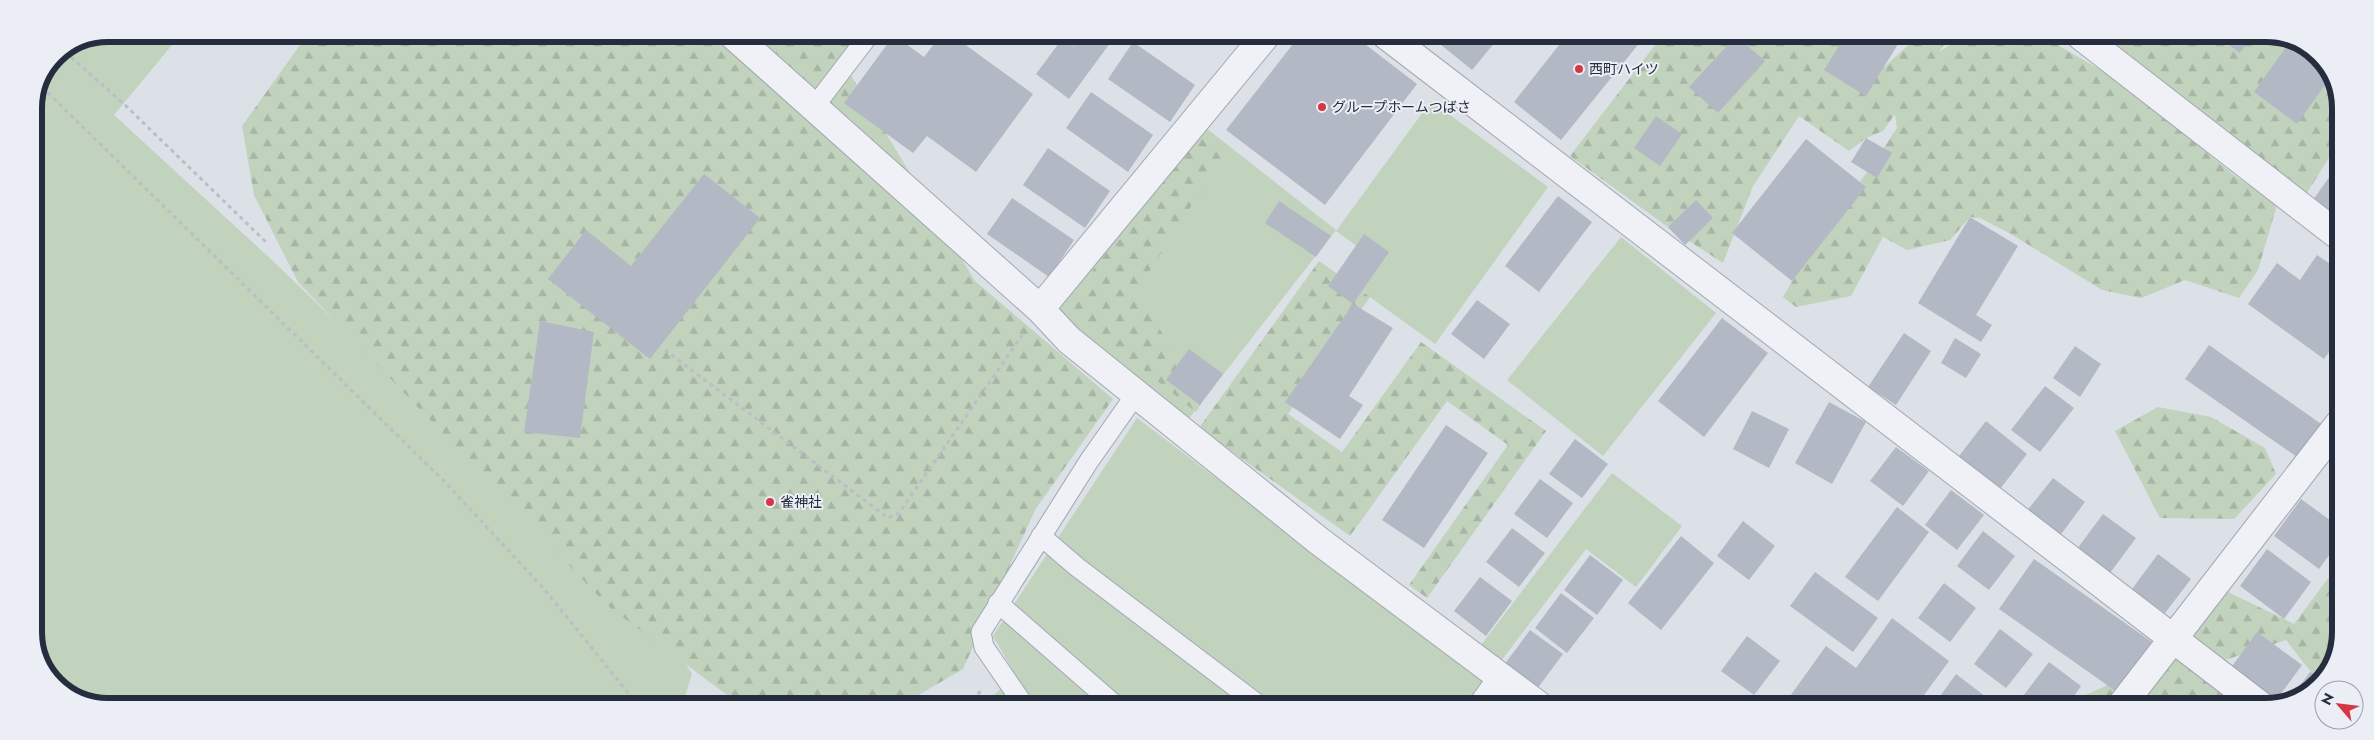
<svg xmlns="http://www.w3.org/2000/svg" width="2374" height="740" font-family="Jost,'Noto Sans JP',sans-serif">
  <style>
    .green { fill: #c1d2bd }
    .forest { fill: url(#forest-firs) }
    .building { fill: #b3b9c4 }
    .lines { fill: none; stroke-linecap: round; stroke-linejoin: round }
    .service-casing { stroke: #a1a7b1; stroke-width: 21 }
    .pedestrian-casing { stroke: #a1a7b1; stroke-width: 30 }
    .minor-casing { stroke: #a1a7b1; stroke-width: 30 }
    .path { stroke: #babec6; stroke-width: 3; stroke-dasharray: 4 4; stroke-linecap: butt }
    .service { stroke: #eff1f6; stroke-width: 19 }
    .pedestrian { stroke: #eff1f6; stroke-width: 28 }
    .minor { stroke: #eff1f6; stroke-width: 28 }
    .poi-dot { fill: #d63746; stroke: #ebeff5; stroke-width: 2 }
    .labels { text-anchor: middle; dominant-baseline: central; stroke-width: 4; stroke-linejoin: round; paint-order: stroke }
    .poi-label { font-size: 14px; fill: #252d3f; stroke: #ebeff5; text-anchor: start }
    .rim { fill: none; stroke: #252d3f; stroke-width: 6 }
  </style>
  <defs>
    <pattern id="forest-firs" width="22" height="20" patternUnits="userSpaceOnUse" patternTransform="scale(1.25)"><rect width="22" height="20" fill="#c1d2bd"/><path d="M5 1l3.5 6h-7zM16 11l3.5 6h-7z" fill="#a6b5a4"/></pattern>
  </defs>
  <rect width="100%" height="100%" fill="#dce0e7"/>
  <!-- green -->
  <g class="green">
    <path d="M108,34H181L114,115L274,262L678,651L692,674L683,703L685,704H89L49,677L34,637V108L56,55Z"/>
    <path d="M1431,101L1548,187L1435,344L1360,290L1379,262L1336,231Z"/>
    <path d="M1201,124L1336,230L1187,421L1052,315Z"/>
    <path d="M1621,237L1716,313L1603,456L1507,380Z"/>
    <path d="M1137,418L1495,689L1510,705H984L1015,674L993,636Z"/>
    <path d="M1612,473L1682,526L1636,587L1586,549L1498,665L1478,649Z"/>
  </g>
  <!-- forest -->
  <g class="forest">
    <path d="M308,34L855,35L849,72L975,281L1113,399L1035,510L963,669L901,705L739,704L608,606L298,282L254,195L242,126Z"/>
    <path d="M1662,36H1846L1839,55L1865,85L1918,36H1950L1939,52L1965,36H2042L2116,79L2234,175L2277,205L2258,270L2239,298L2185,280L2141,298L2102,290L2011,234L1980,218L1970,217L1950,240L1907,250L1883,237L1851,296L1796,307L1783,297C1817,237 1860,185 1897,128L1895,114L1883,131L1866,138L1849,151L1799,116L1753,186L1723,263L1672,230L1570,156Z"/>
    <path d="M2100,36H2285L2322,59L2340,103V140L2305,196Z"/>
    <path d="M1203,132L1228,149L1136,292L1204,399L1196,412L1064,306Z"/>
    <path d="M1319,261L1370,297L1288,414L1342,452L1421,342L1546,431L1427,598L1409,585L1508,445L1447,401L1350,536L1199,428Z"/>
    <path d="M2158,407L2211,417L2265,448L2276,474L2234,519L2160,518L2115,431Z"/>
    <path d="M2338,565V651L2318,681L2286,640L2219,662L2194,635L2228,592L2294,624Z"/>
    <path d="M2174,656L2223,695L2214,706H2060Z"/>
  </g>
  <!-- building -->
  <g class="building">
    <path d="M894,35L924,57L941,35H952L1033,94L976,172L927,136L913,153L844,103Z"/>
    <path d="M1059,35H1116L1069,99L1036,74L1062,39L1076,48Z"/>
    <path d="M1300,35H1353L1417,84L1325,205L1226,130Z"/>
    <path d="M1429,35H1501L1472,70Z"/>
    <path d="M1567,35L1645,36L1561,140L1514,102Z"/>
    <path d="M1736,36L1765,61L1718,113L1689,87Z"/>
    <path d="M1845,36H1903L1866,96L1824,70Z"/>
    <path d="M2217,36H2252L2240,53Z"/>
    <path d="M2291,40L2322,59L2330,78L2297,124L2254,92Z"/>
    <path d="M1133,42L1195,85L1170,122L1108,79Z"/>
    <path d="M1091,92L1153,135L1128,172L1066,128Z"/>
    <path d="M1656,116L1682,134L1660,166L1634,148Z"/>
    <path d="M1866,138L1892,153L1877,178L1851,162Z"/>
    <path d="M1806,139L1866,187L1792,281L1732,233Z"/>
    <path d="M1048,148L1110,191L1085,228L1023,185Z"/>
    <path d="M2340,162V219L2313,200Z"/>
    <path d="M704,174L760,218L650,359L548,279L586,230L631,266Z"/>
    <path d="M1558,196L1592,222L1539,292L1505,266Z"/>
    <path d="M1012,198L1074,240L1049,277L987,234Z"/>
    <path d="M1696,200L1713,218L1685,245L1668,227Z"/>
    <path d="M1279,201L1331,236L1316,257L1265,223Z"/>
    <path d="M1970,217L2018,246L1976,315L1992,325L1981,342L1918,303Z"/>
    <path d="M1364,234L1389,252L1353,304L1328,286Z"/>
    <path d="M2317,255L2339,270V338L2324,359L2248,304L2277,263L2300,280Z"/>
    <path d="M1477,300L1510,324L1484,359L1451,334Z"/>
    <path d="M1353,304L1393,328L1349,396L1363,405L1340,439L1285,402Z"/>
    <path d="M1722,318L1768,353L1704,437L1658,401Z"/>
    <path d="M540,321L594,332L580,438L524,432Z"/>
    <path d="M1904,333L1931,351L1896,405L1868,387Z"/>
    <path d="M1955,338L1981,354L1966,378L1941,363Z"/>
    <path d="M2209,345L2324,426L2300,459L2185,379Z"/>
    <path d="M2075,346L2101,364L2080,397L2053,378Z"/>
    <path d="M1189,349L1223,374L1200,405L1166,380Z"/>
    <path d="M2045,386L2074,408L2040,452L2011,430Z"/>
    <path d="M1829,402L1866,422L1832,484L1795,463Z"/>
    <path d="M1752,411L1789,429L1769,468L1733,449Z"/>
    <path d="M1986,421L2027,454L2000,489L1959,456Z"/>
    <path d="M1446,425L1488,453L1424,548L1382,520Z"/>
    <path d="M1575,439L1608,464L1582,498L1549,474Z"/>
    <path d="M1896,447L1929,471L1903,506L1870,481Z"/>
    <path d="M2053,478L2085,502L2059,537L2026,512Z"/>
    <path d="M1540,479L1573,503L1547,538L1514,514Z"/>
    <path d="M1951,490L1984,515L1957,550L1925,525Z"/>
    <path d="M2301,499L2338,526V543L2319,569L2274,536Z"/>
    <path d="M1897,507L1929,532L1878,601L1845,577Z"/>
    <path d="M2103,514L2136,538L2110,573L2077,549Z"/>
    <path d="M1743,521L1775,546L1749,580L1717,556Z"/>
    <path d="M1512,528L1545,553L1519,587L1486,562Z"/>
    <path d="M1983,531L2015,556L1989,590L1957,566Z"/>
    <path d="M1681,536L1714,563L1661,630L1628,603Z"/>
    <path d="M2267,549L2311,582L2284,619L2240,586Z"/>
    <path d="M2158,554L2191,579L2165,613L2132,589Z"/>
    <path d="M1590,555L1623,580L1597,615L1564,590Z"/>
    <path d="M2034,559L2152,642L2117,692L1999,609Z"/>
    <path d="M1815,572L1878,618L1853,652L1790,606Z"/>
    <path d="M1480,577L1512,601L1486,636L1454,611Z"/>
    <path d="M1944,583L1976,608L1950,642L1918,618Z"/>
    <path d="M1561,593L1594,618L1567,653L1535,628Z"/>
    <path d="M1892,618L1949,661L1916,706H1783L1826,646L1856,668Z"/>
    <path d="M2000,629L2033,654L2006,688L1974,664Z"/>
    <path d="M1530,630L1563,654L1537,689L1504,665Z"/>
    <path d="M2257,632L2302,665L2275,702L2230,669Z"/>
    <path d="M1747,636L1780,661L1754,695L1721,671Z"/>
    <path d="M2049,662L2081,686L2067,706H2036L2023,696Z"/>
    <path d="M2310,672L2320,678L2311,691L2291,698Z"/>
    <path d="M1956,674L1990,700L1985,706H1933Z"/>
  </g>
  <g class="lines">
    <defs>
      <g id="service">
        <path d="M814,107L869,35"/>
        <path d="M1041,536L1077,567L1259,705"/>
        <path d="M998,603L1115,705"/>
        <path d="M1024,705L984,647L981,632L1089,461L1136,394"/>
      </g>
      <path id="pedestrian" d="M1483,705L1502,679"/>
      <g id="minor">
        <path d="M732,34L1040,309L1069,340L1319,541L1538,705"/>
        <path d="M1386,35L2261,706"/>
        <path d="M2081,36L2339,236"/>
        <path d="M1040,309L1266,35"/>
        <path d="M2121,706L2339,424"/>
      </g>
    </defs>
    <!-- service casing -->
    <use href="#service" class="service-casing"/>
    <!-- pedestrian casing -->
    <use href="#pedestrian" class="pedestrian-casing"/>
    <!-- minor casing -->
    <use href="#minor" class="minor-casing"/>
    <!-- path -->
    <g class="path">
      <path d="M65,52L123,103L267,243"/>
      <path d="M42,87L445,482L545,590L637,704"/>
      <path d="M665,350L888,518L899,513L1023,334"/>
      <path d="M966,705L982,690"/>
    </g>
    <!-- service -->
    <use href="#service" class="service"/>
    <!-- pedestrian -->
    <use href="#pedestrian" class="pedestrian"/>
    <!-- minor -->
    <use href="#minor" class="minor"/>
  </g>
  <!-- markers -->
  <g class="poi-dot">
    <circle cx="1579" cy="69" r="5"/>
    <circle cx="1322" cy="107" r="5"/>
    <circle cx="770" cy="502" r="5"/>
  </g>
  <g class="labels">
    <!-- poi labels -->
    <g class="poi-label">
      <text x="1589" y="69">西町ハイツ</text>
      <text x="1332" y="107">グループホームつばさ</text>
      <text x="780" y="502">雀神社</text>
    </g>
  </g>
  <!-- crop -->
  <path d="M0 0H2374V740H0ZM108 42H2266A66 66 0 0 1 2332 108V632A66 66 0 0 1 2266 698H108A66 66 0 0 1 42 632V108A66 66 0 0 1 108 42Z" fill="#ebeff5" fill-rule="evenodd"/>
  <path class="rim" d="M108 42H2266A66 66 0 0 1 2332 108V632A66 66 0 0 1 2266 698H108A66 66 0 0 1 42 632V108A66 66 0 0 1 108 42Z"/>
  <!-- north arrow -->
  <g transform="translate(2339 705) rotate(298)"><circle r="24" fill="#ebeff5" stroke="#9ca1ac"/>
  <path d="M0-4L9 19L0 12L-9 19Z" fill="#d63746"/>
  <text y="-8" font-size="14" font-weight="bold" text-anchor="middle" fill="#252d3f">N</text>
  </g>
</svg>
